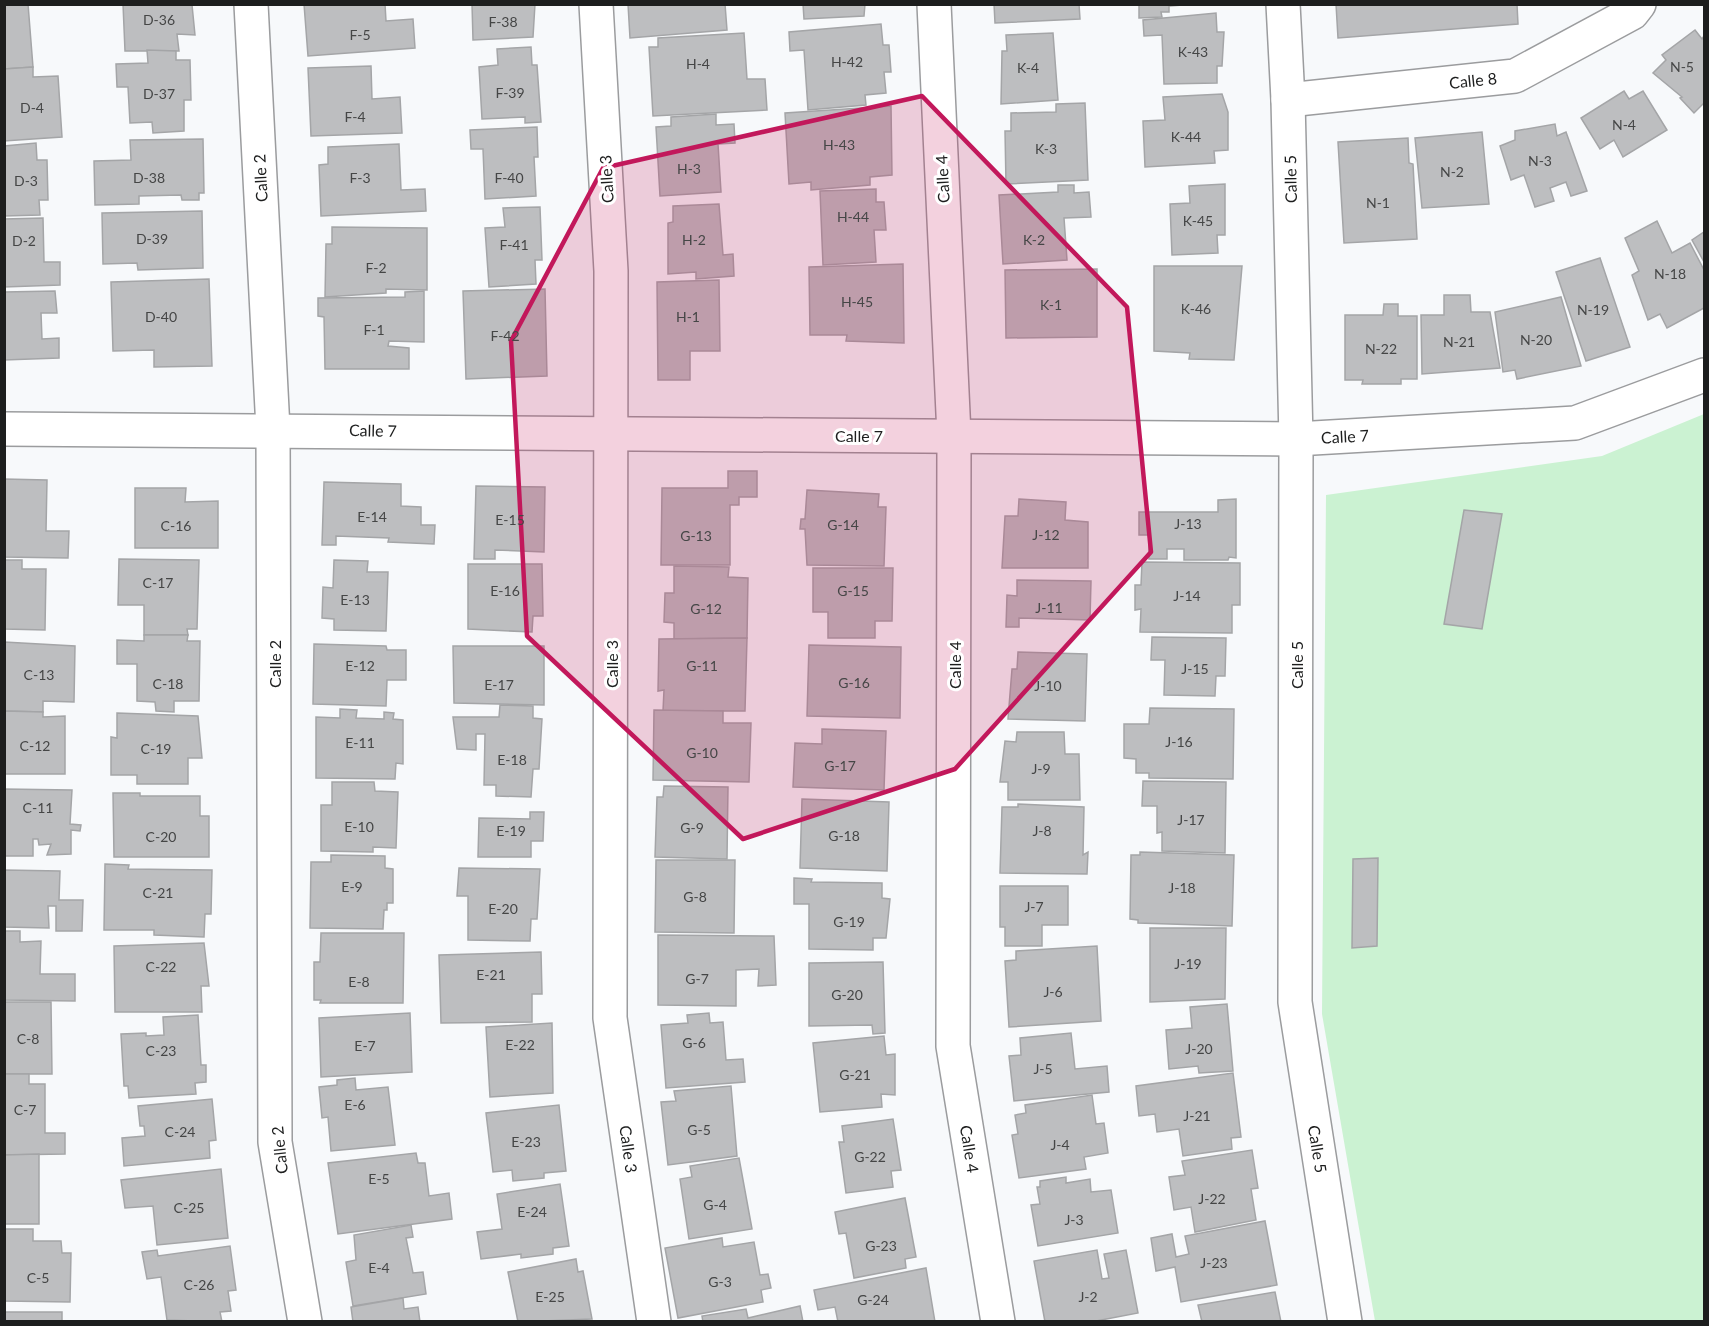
<svg xmlns="http://www.w3.org/2000/svg" width="1709" height="1326" font-family="Lato,sans-serif">
  <style>
    .green { fill: #cbf2d2 }
    .building { fill: #bdbec0; stroke: #a4a5a7; stroke-width: 1.5 }
    .lines { fill: none; stroke-linecap: round; stroke-linejoin: round }
    .minor-casing { stroke: #9b9c9e; stroke-width: 36 }
    .minor { stroke: #fff; stroke-width: 33 }
    .marked { fill: #c2185b; fill-opacity: 0.2; stroke: #c2185b; stroke-width: 4.5; stroke-linejoin: round }
    .labels { text-anchor: middle; dominant-baseline: central; stroke-width: 6; stroke-linejoin: round; paint-order: stroke }
    .number-label { font-size: 14px; fill: #454646 }
    .street-label { font-size: 16px; fill: #1d1e1e; stroke: #fff }
  </style>
  <rect width="100%" height="100%" fill="#f7f9fb"/>
  <!-- green -->
  <path class="green" d="M1704,414V1321H1375L1322,1014L1326,495L1602,456Z"/>
  <!-- building -->
  <g class="building">
    <path d="M4,4H28L33,67L4,69Z"/>
    <path d="M123,4L192,5L195,35L177,34L179,51H125Z"/>
    <path d="M304,4H385L386,21L413,19L415,48L308,56Z"/>
    <path d="M472,4H535L533,37L473,40Z"/>
    <path d="M628,4H725L727,30L630,38Z"/>
    <path d="M803,4H865L864,16L804,19Z"/>
    <path d="M994,4H1079L1080,19L995,23Z"/>
    <path d="M1139,4H1197L1169,6V12H1161L1162,17L1139,18Z"/>
    <path d="M1336,4H1517L1518,24L1338,38Z"/>
    <path d="M1216,13L1217,32H1224L1222,66H1217V83L1164,84L1162,35L1144,36L1143,20Z"/>
    <path d="M881,24L883,45H889L891,72H884L886,93L865,95L866,105L808,110L804,50L790,51L789,32Z"/>
    <path d="M1695,30L1702,39L1704,36V103L1694,113L1680,98L1682,97L1653,73L1666,60L1662,55Z"/>
    <path d="M744,33L747,79H765L767,110L653,116L649,47H658V38Z"/>
    <path d="M1053,33L1058,100L1001,104L1002,51H1007L1006,35Z"/>
    <path d="M531,47L532,65H537L541,122L525,123V117L482,119L479,67L498,65L497,49Z"/>
    <path d="M147,50L176,51V60H190L191,100H184V131L153,133L152,122L130,123L128,87H117L116,64L148,63Z"/>
    <path d="M371,66L372,99L400,97L402,133L311,136L308,68Z"/>
    <path d="M33,67V77L58,76L62,137L4,141V69Z"/>
    <path d="M1624,91L1629,99L1643,91L1667,130L1623,157L1614,140L1600,149L1581,118Z"/>
    <path d="M1222,94L1228,112V150L1214,151L1215,163L1145,167L1143,121L1165,120L1163,97Z"/>
    <path d="M1085,103L1088,180L1006,184L1005,131H1011V113L1056,112V104Z"/>
    <path d="M891,106L892,175L870,177V185L811,190V182L789,184L785,113Z"/>
    <path d="M716,114V125L734,124L735,143L718,144L721,192L660,196L656,127L671,126V117Z"/>
    <path d="M1555,124L1557,136L1566,132L1587,191L1571,196L1566,182L1550,188L1554,201L1535,207L1524,175L1511,180L1500,146L1515,140V131Z"/>
    <path d="M537,127L538,157H534L536,196L485,199L483,149H471L470,130Z"/>
    <path d="M1482,132L1489,204L1422,208L1415,138Z"/>
    <path d="M1408,138L1409,163L1413,164L1417,239L1344,243L1338,142Z"/>
    <path d="M203,139L204,193H199V200H182L181,195L139,196V204L95,205L94,161L131,160L130,140Z"/>
    <path d="M36,143L37,160H47L48,200H39L40,215L4,216V146Z"/>
    <path d="M399,144L401,190L425,189L426,211L321,216L319,165L328,164V147Z"/>
    <path d="M1225,184V235H1217L1218,253L1172,255L1170,204L1190,203L1189,186Z"/>
    <path d="M1058,185H1074V193L1089,192L1091,217L1064,218L1067,260L1003,264L999,195L1058,192Z"/>
    <path d="M876,189V202H884L886,230H874L876,262L823,265L820,191Z"/>
    <path d="M719,204L723,255L733,254L734,276L696,279V272L668,274V223L673,222V206Z"/>
    <path d="M540,207L542,260H535L536,284L489,287L485,228L505,227L503,208Z"/>
    <path d="M202,211L203,268L138,270L137,263L103,264L102,213Z"/>
    <path d="M43,218L44,262H60V285L4,287V219Z"/>
    <path d="M1657,221L1672,253L1690,243L1704,270V308L1667,328L1660,314L1648,320L1632,275L1639,271L1625,238Z"/>
    <path d="M332,227L427,228V290L386,289V293L325,297L326,244H332Z"/>
    <path d="M1704,232V262L1692,240Z"/>
    <path d="M1600,258L1630,347L1586,361L1556,272Z"/>
    <path d="M903,264L904,343L846,341L847,335H810L809,267Z"/>
    <path d="M1154,266H1242L1234,360L1189,359L1190,353L1154,351Z"/>
    <path d="M1097,269V337L1006,338L1005,270Z"/>
    <path d="M209,279L212,366L154,367V350L113,351L111,282Z"/>
    <path d="M719,280L720,351H690V380H658L657,282Z"/>
    <path d="M545,289L547,376L466,379L463,291Z"/>
    <path d="M55,291L57,313H41L42,339L59,338V358L4,360V292Z"/>
    <path d="M424,291V342L389,341L388,346L409,348V369H325L324,317L318,316V298L405,297V292Z"/>
    <path d="M1444,295H1470L1471,312H1490L1500,368L1422,374L1421,315H1444Z"/>
    <path d="M1561,297L1581,366L1517,379L1515,370L1503,372L1495,312Z"/>
    <path d="M1384,304H1398V316H1417V379H1401V384H1362L1363,380H1345V315H1383Z"/>
    <path d="M728,471H757V497H739V505H730V565H661L662,488H728Z"/>
    <path d="M4,479L47,480L46,531H69L68,558L4,557Z"/>
    <path d="M324,482L401,484V506L421,507V525H435L434,544L388,542L389,538L336,536V545H322Z"/>
    <path d="M476,486L545,487L544,552L495,550V559H474Z"/>
    <path d="M135,488H186L185,502L218,501V548H135Z"/>
    <path d="M807,490L879,494L878,507H886L884,566L807,565L805,529H800L801,519H805Z"/>
    <path d="M1019,499L1066,502L1065,520L1088,522V568H1002L1005,516H1018Z"/>
    <path d="M1236,499V558L1229,557L1228,560H1184V549H1167V559H1149V535H1139V512H1218V500Z"/>
    <path d="M1464,510L1502,514L1482,629L1444,624Z"/>
    <path d="M119,559L199,560L197,629H187L188,635H144V605H118Z"/>
    <path d="M4,560H22V569H46L45,630L4,629Z"/>
    <path d="M334,560L368,561L367,572H388L386,631L334,630V619L322,618L323,587L333,588Z"/>
    <path d="M1142,562L1240,563V605H1232V633L1140,632L1141,609L1135,610V585H1141Z"/>
    <path d="M468,564H542L543,616H533L532,632L468,629Z"/>
    <path d="M674,566L729,567L728,577L748,578L747,638L674,639V623L664,622L665,593H674Z"/>
    <path d="M813,568H893L892,621H875V638H828V612H813Z"/>
    <path d="M1017,580L1091,581L1090,620L1019,618V627H1006L1007,595L1017,596Z"/>
    <path d="M144,635H188L187,641H200L199,701H174V712L156,711L155,702L137,701V664H117V640L144,641Z"/>
    <path d="M1152,637L1226,638L1225,676H1216L1215,696L1164,695L1165,660H1151Z"/>
    <path d="M747,638L745,711H663L664,690L658,691L659,639Z"/>
    <path d="M4,642L75,646L74,702L43,701V712L4,711Z"/>
    <path d="M314,644L386,646L387,650H406V680H387L386,706L313,704Z"/>
    <path d="M809,645L901,647L900,718L807,716Z"/>
    <path d="M453,646H544V705L454,703Z"/>
    <path d="M1018,652L1087,654L1085,721L1008,719L1012,669H1017Z"/>
    <path d="M500,705L533,706V718L542,719L539,769H533L531,797L496,796V785H484L485,734H476V750L457,749L453,717H499Z"/>
    <path d="M1150,708L1234,709L1233,779L1149,778V773H1136V759L1124,758V724H1149Z"/>
    <path d="M340,709L357,710L356,718L384,719V712L394,713L393,719L403,720V764L396,763L395,779L316,778V717L340,718Z"/>
    <path d="M654,710L723,711V723H751L749,782L653,780Z"/>
    <path d="M4,711L43,712V717L65,716V774H4Z"/>
    <path d="M117,713L198,716L202,758H188V784H137V775H111V737L117,738Z"/>
    <path d="M822,729L886,731L884,790L793,787L795,743L822,744Z"/>
    <path d="M1017,732H1064L1065,754H1079L1080,800H1008V782H1000L1005,741L1016,742Z"/>
    <path d="M1143,781L1226,782L1225,853L1162,851V832L1157,833V806H1142Z"/>
    <path d="M332,782H374L375,791L398,792L396,848L373,847V852L321,851V805H332Z"/>
    <path d="M664,786L728,787L727,859L655,857L657,797H663Z"/>
    <path d="M4,789L72,790L70,824L81,825L80,831L71,830V854L47,855L51,844L39,845L38,839H33V856H4Z"/>
    <path d="M113,793H140V796H200V816H209V857H114Z"/>
    <path d="M802,799L889,802L887,871L800,868Z"/>
    <path d="M1018,804L1084,807L1083,855L1088,852L1087,874L1000,873L1002,807H1018Z"/>
    <path d="M530,812H544L543,841H531V857H478L479,818L530,819Z"/>
    <path d="M1140,852L1234,855L1232,926L1138,923V920L1130,919L1131,855H1140Z"/>
    <path d="M331,855L385,856V868L393,869V903H387V910H384L383,929L310,928L311,862H331Z"/>
    <path d="M1378,858L1377,946L1352,948L1353,859Z"/>
    <path d="M656,860H735L734,933L655,932Z"/>
    <path d="M105,864L129,865L128,869L212,870L211,914H205L204,937L154,935V930H104Z"/>
    <path d="M459,868L540,869L537,919H531L530,941L468,940V896H457Z"/>
    <path d="M4,870L60,871L59,900H83L82,931H56V906H48L49,928L4,927Z"/>
    <path d="M794,878L812,879L811,882L882,883V898L890,899L886,938H873V950L809,949V904H794Z"/>
    <path d="M1000,886H1068V925H1042V946H1005V927H1000Z"/>
    <path d="M1150,928H1226L1225,999L1150,1002Z"/>
    <path d="M4,931H20V942L41,941L40,974H75V1001L4,1000Z"/>
    <path d="M321,933H404L403,1003H320L321,1000H314V962H320Z"/>
    <path d="M658,935L774,936L776,985L758,986L759,969L736,970V1006L658,1005Z"/>
    <path d="M204,943L209,986H201L202,1012H115L114,946Z"/>
    <path d="M1097,946L1101,1021L1009,1027L1005,961L1016,960V951Z"/>
    <path d="M541,952L542,994H532V1022L441,1023L439,955Z"/>
    <path d="M883,962L885,1033L873,1034L872,1025L809,1026V963Z"/>
    <path d="M4,1002H51L52,1074H4Z"/>
    <path d="M1227,1004L1233,1071L1199,1073L1198,1066L1169,1069L1166,1030L1192,1028L1190,1007Z"/>
    <path d="M410,1013L412,1072L321,1077L319,1018Z"/>
    <path d="M709,1013L710,1023L723,1022L726,1060L743,1059L745,1082L666,1088L661,1025L688,1023L687,1015Z"/>
    <path d="M198,1015L201,1065H206V1082L195,1083L196,1094L129,1098L128,1086H124L121,1034L146,1033V1036L164,1035L163,1017Z"/>
    <path d="M552,1023L553,1093L490,1097L486,1027Z"/>
    <path d="M1071,1033L1075,1069L1107,1066L1109,1092L1014,1101L1009,1056L1021,1055L1020,1038Z"/>
    <path d="M884,1036L886,1055L895,1054V1095L881,1094L882,1107L820,1112L813,1043Z"/>
    <path d="M1233,1073L1241,1137L1231,1138L1232,1149L1183,1156L1179,1129L1157,1132L1155,1114L1139,1116L1136,1086Z"/>
    <path d="M4,1074H29V1084H45V1133H65V1154L4,1155Z"/>
    <path d="M355,1078L356,1090L388,1087L395,1145L331,1151L328,1117L322,1118L319,1087L337,1085V1080Z"/>
    <path d="M731,1086L737,1156L668,1165L661,1102L676,1101L674,1091Z"/>
    <path d="M1092,1095L1096,1124L1104,1123L1108,1153L1084,1157L1086,1169L1019,1178L1012,1135L1018,1134L1015,1115L1026,1113L1025,1105Z"/>
    <path d="M212,1099L216,1140L209,1141L210,1158L124,1166L122,1138L145,1136L144,1126H140L138,1106Z"/>
    <path d="M559,1105L566,1171L544,1173V1178L513,1181L512,1170L493,1172L486,1113Z"/>
    <path d="M893,1119L901,1170L891,1171L893,1187L846,1193L839,1142H844L842,1126Z"/>
    <path d="M1252,1150L1258,1188L1251,1189L1256,1220L1195,1232L1191,1207L1174,1210L1169,1177L1185,1175L1182,1161Z"/>
    <path d="M416,1153L418,1163H425L429,1196L449,1193L452,1219L338,1234L328,1163Z"/>
    <path d="M39,1154V1224H4V1155Z"/>
    <path d="M739,1158L752,1229L689,1239L680,1179L692,1177L690,1166Z"/>
    <path d="M221,1169L228,1238L157,1245L153,1206L125,1208L121,1180Z"/>
    <path d="M1066,1177V1183L1090,1179L1091,1192L1111,1190L1118,1233L1038,1246L1031,1205L1040,1204L1037,1187H1040V1181Z"/>
    <path d="M560,1184L569,1246L553,1248V1254L521,1258V1254L481,1259L477,1232L502,1229L497,1194Z"/>
    <path d="M905,1198L916,1257L905,1259L906,1268L854,1278L846,1233L839,1234L835,1212Z"/>
    <path d="M1265,1221L1277,1285L1181,1302L1175,1267L1156,1271L1151,1238L1172,1234L1176,1257L1189,1254L1185,1236Z"/>
    <path d="M411,1225L413,1237L406,1238L413,1273L423,1272L426,1294L353,1306L346,1262L356,1260L354,1235Z"/>
    <path d="M4,1229H33V1241H61L62,1253H71L70,1302L4,1301Z"/>
    <path d="M722,1238L723,1247L754,1242L760,1275L768,1274L771,1288L761,1290L763,1302L678,1318L665,1248Z"/>
    <path d="M230,1246L236,1290L228,1291L231,1311L220,1312L222,1322L167,1320L161,1277L147,1279L142,1252L157,1250L158,1256Z"/>
    <path d="M1097,1250L1102,1279L1109,1278L1104,1254L1126,1250L1138,1313L1091,1322H1045L1034,1261Z"/>
    <path d="M576,1259L578,1272L583,1271L592,1319L518,1322L508,1272Z"/>
    <path d="M926,1268L935,1322H838L835,1307L818,1310L814,1290Z"/>
    <path d="M1275,1292L1281,1322H1202L1198,1305Z"/>
    <path d="M403,1298L404,1309L418,1307L420,1322H353L351,1307Z"/>
    <path d="M800,1306L803,1322H703L702,1316L746,1309L748,1318Z"/>
    <rect x="4" y="1312" width="58" height="10"/>
  </g>
  <g class="lines">
    <defs>
      <g id="minor">
        <path d="M251,4L273,429L275,1142L305,1322"/>
        <path d="M596,4L611,271L610,1018L654,1322"/>
        <path d="M934,4L954,435L953,1046L998,1322"/>
        <path d="M1283,4L1288,100L1296,439L1295,1002L1345,1322"/>
        <path d="M1288,100L1515,76L1632,13L1639,4"/>
        <path d="M4,429L1296,439L1575,423L1704,375"/>
      </g>
    </defs>
    <!-- minor casing -->
    <use href="#minor" class="minor-casing"/>
    <!-- minor -->
    <use href="#minor" class="minor"/>
  </g>
  <!-- marked area -->
  <path class="marked" d="M922,96L1127,307L1151,552L955,769L743,839L527,636L511,341L603,168Z"/>
  <g class="labels">
    <!-- number labels -->
    <g class="number-label">
      <text x="159" y="19">D-36</text>
      <text x="503" y="21">F-38</text>
      <text x="360" y="34">F-5</text>
      <text x="1193" y="51">K-43</text>
      <text x="847" y="61">H-42</text>
      <text x="698" y="63">H-4</text>
      <text x="1682" y="66">N-5</text>
      <text x="1028" y="67">K-4</text>
      <text x="510" y="92">F-39</text>
      <text x="159" y="93">D-37</text>
      <text x="32" y="107">D-4</text>
      <text x="355" y="116">F-4</text>
      <text x="1624" y="124">N-4</text>
      <text x="1186" y="136">K-44</text>
      <text x="839" y="144">H-43</text>
      <text x="1046" y="148">K-3</text>
      <text x="1540" y="160">N-3</text>
      <text x="689" y="168">H-3</text>
      <text x="1452" y="171">N-2</text>
      <text x="149" y="177">D-38</text>
      <text x="360" y="177">F-3</text>
      <text x="509" y="177">F-40</text>
      <text x="26" y="180">D-3</text>
      <text x="1378" y="202">N-1</text>
      <text x="853" y="216">H-44</text>
      <text x="1198" y="220">K-45</text>
      <text x="152" y="238">D-39</text>
      <text x="694" y="239">H-2</text>
      <text x="1034" y="239">K-2</text>
      <text x="24" y="240">D-2</text>
      <text x="514" y="244">F-41</text>
      <text x="376" y="267">F-2</text>
      <text x="1670" y="273">N-18</text>
      <text x="857" y="301">H-45</text>
      <text x="1051" y="304">K-1</text>
      <text x="1196" y="308">K-46</text>
      <text x="1593" y="309">N-19</text>
      <text x="161" y="316">D-40</text>
      <text x="688" y="316">H-1</text>
      <text x="374" y="329">F-1</text>
      <text x="505" y="335">F-42</text>
      <text x="1536" y="339">N-20</text>
      <text x="1459" y="341">N-21</text>
      <text x="1381" y="348">N-22</text>
      <text x="372" y="516">E-14</text>
      <text x="510" y="519">E-15</text>
      <text x="1188" y="523">J-13</text>
      <text x="843" y="524">G-14</text>
      <text x="176" y="525">C-16</text>
      <text x="1046" y="534">J-12</text>
      <text x="696" y="535">G-13</text>
      <text x="158" y="582">C-17</text>
      <text x="505" y="590">E-16</text>
      <text x="853" y="590">G-15</text>
      <text x="1187" y="595">J-14</text>
      <text x="355" y="599">E-13</text>
      <text x="1049" y="607">J-11</text>
      <text x="706" y="608">G-12</text>
      <text x="360" y="665">E-12</text>
      <text x="702" y="665">G-11</text>
      <text x="1195" y="668">J-15</text>
      <text x="39" y="674">C-13</text>
      <text x="854" y="682">G-16</text>
      <text x="168" y="683">C-18</text>
      <text x="499" y="684">E-17</text>
      <text x="1048" y="685">J-10</text>
      <text x="1179" y="741">J-16</text>
      <text x="360" y="742">E-11</text>
      <text x="35" y="745">C-12</text>
      <text x="156" y="748">C-19</text>
      <text x="702" y="752">G-10</text>
      <text x="512" y="759">E-18</text>
      <text x="840" y="765">G-17</text>
      <text x="1041" y="768">J-9</text>
      <text x="38" y="807">C-11</text>
      <text x="1191" y="819">J-17</text>
      <text x="359" y="826">E-10</text>
      <text x="692" y="827">G-9</text>
      <text x="511" y="830">E-19</text>
      <text x="1042" y="830">J-8</text>
      <text x="844" y="835">G-18</text>
      <text x="161" y="836">C-20</text>
      <text x="352" y="886">E-9</text>
      <text x="1182" y="887">J-18</text>
      <text x="158" y="892">C-21</text>
      <text x="695" y="896">G-8</text>
      <text x="1034" y="906">J-7</text>
      <text x="503" y="908">E-20</text>
      <text x="849" y="921">G-19</text>
      <text x="1188" y="963">J-19</text>
      <text x="161" y="966">C-22</text>
      <text x="491" y="974">E-21</text>
      <text x="697" y="978">G-7</text>
      <text x="359" y="981">E-8</text>
      <text x="1053" y="991">J-6</text>
      <text x="847" y="994">G-20</text>
      <text x="28" y="1038">C-8</text>
      <text x="694" y="1042">G-6</text>
      <text x="520" y="1044">E-22</text>
      <text x="365" y="1045">E-7</text>
      <text x="1199" y="1048">J-20</text>
      <text x="161" y="1050">C-23</text>
      <text x="1043" y="1068">J-5</text>
      <text x="855" y="1074">G-21</text>
      <text x="355" y="1104">E-6</text>
      <text x="25" y="1109">C-7</text>
      <text x="1197" y="1115">J-21</text>
      <text x="699" y="1129">G-5</text>
      <text x="180" y="1131">C-24</text>
      <text x="526" y="1141">E-23</text>
      <text x="1060" y="1144">J-4</text>
      <text x="870" y="1156">G-22</text>
      <text x="379" y="1178">E-5</text>
      <text x="1212" y="1198">J-22</text>
      <text x="715" y="1204">G-4</text>
      <text x="189" y="1207">C-25</text>
      <text x="532" y="1211">E-24</text>
      <text x="1074" y="1219">J-3</text>
      <text x="881" y="1245">G-23</text>
      <text x="1214" y="1262">J-23</text>
      <text x="379" y="1267">E-4</text>
      <text x="38" y="1277">C-5</text>
      <text x="720" y="1281">G-3</text>
      <text x="199" y="1284">C-26</text>
      <text x="550" y="1296">E-25</text>
      <text x="1088" y="1296">J-2</text>
      <text x="873" y="1299">G-24</text>
    </g>
    <!-- street labels -->
    <g class="street-label">
      <text transform="translate(1473 80) rotate(-6)">Calle 8</text>
      <text transform="translate(260 178) rotate(-93)">Calle 2</text>
      <text transform="translate(606 179) rotate(-93)">Calle 3</text>
      <text transform="translate(942 179) rotate(-93)">Calle 4</text>
      <text transform="translate(1290 179) rotate(-91)">Calle 5</text>
      <text transform="translate(373 430) rotate(1)">Calle 7</text>
      <text x="859" y="435">Calle 7</text>
      <text transform="translate(1345 436) rotate(-3)">Calle 7</text>
      <text transform="translate(274 664) rotate(-90)">Calle 2</text>
      <text transform="translate(611 664) rotate(-90)">Calle 3</text>
      <text transform="translate(954 665) rotate(-90)">Calle 4</text>
      <text transform="translate(1296 665) rotate(-90)">Calle 5</text>
      <text transform="translate(629 1149) rotate(82)">Calle 3</text>
      <text transform="translate(970 1149) rotate(81)">Calle 4</text>
      <text transform="translate(1318 1149) rotate(81)">Calle 5</text>
      <text transform="translate(279 1150) rotate(-96)">Calle 2</text>
    </g>
  </g>
  <!-- border -->
  <rect width="1709" height="1326" fill="none" stroke="#1d1e1e" stroke-width="12"/>
</svg>
